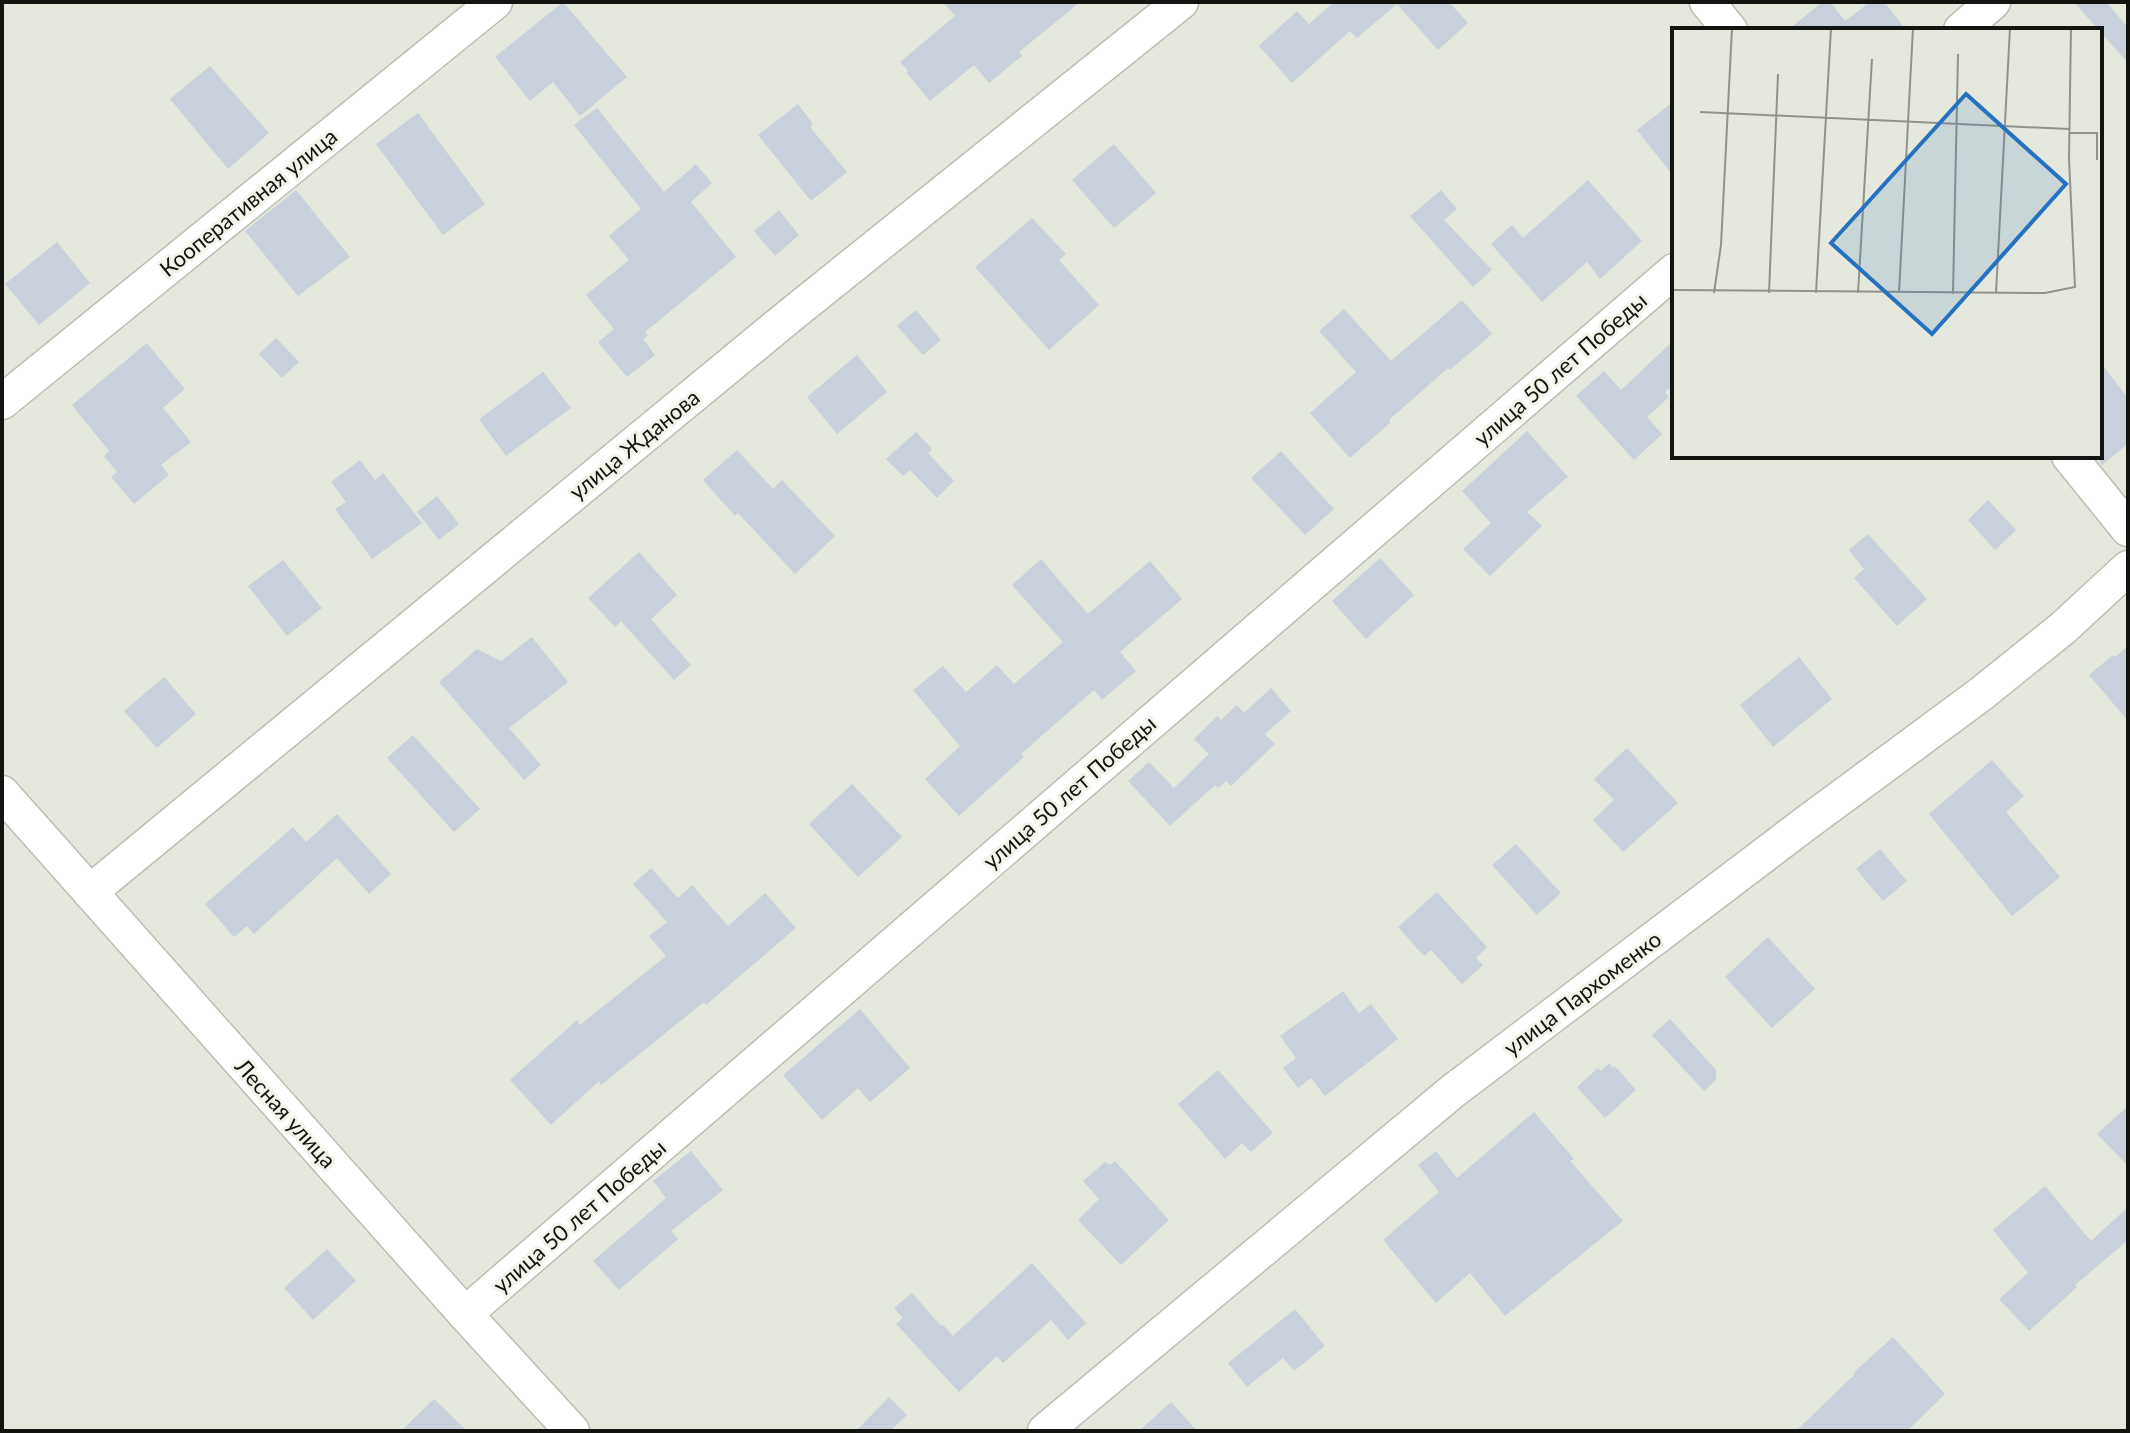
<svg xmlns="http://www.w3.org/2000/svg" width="2130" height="1433" font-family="Lato,sans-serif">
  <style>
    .building { fill: #c8d1db }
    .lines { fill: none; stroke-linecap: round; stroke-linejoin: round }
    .street-casing { stroke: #bbbeb2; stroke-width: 37 }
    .street { stroke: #fff; stroke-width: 34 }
    .labels { text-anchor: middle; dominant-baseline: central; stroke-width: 6; stroke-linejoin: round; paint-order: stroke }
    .street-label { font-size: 22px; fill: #131410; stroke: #f2f5e9 }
    .inset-road { fill: none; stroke: #91938a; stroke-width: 2 }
    .view { fill: #2472c1; fill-opacity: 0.15; stroke: #2472c1; stroke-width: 4 }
    .inset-edge { fill: none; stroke: #131410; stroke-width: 4 }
  </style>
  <rect width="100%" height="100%" fill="#e5e8dc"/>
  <!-- building -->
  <g class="building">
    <path d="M563,2L627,77L580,116L553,82L530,101L495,57Z"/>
    <path d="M943,2H1080L1019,52L1022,56L989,83L974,65L930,101L906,72L908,71L900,62L955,16Z"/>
    <path d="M1334,2H1449L1468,23L1438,50L1397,4L1357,38L1350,31L1292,83L1259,46L1297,11L1309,24Z"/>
    <path d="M1822,2H1830L1845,21L1870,2H1884L1906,30H1788Z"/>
    <path d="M2074,2H2106L2128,27V63Z"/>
    <path d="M210,66L269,133L228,169L170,99Z"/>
    <path d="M1674,101V177L1637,130Z"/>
    <path d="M798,104L813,124L810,127L847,172L811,201L758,135Z"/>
    <path d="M597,108L664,192L696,164L712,183L691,202L736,257L645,332L648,335L643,339L655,355L627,377L598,342L614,329L586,295L629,260L609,236L641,209L574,125Z"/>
    <path d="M418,113L485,204L443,235L376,144Z"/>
    <path d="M1114,144L1156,193L1114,228L1072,180Z"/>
    <path d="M1588,180L1642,241L1600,279L1587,262L1542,302L1491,244L1512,225L1523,238Z"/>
    <path d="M296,190L350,257L298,296L245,231Z"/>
    <path d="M1441,190L1457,209L1444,220L1492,270L1473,287L1410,216Z"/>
    <path d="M779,210L799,235L775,256L754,231Z"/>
    <path d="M1032,218L1066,254L1059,260L1099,305L1049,350L975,267Z"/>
    <path d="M57,242L90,283L39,325L5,284Z"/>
    <path d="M1462,300L1492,334L1450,370L1448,368L1389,420L1391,422L1350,458L1310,413L1356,372L1319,331L1344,309L1391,361Z"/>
    <path d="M916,310L941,340L923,355L897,326Z"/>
    <path d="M276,338L299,362L282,378L259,354Z"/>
    <path d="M1674,340V384L1665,392L1669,397L1647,417L1662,434L1634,460L1576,396L1604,371L1621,390Z"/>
    <path d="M147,343L185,389L163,408L191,442L161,465L169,475L134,504L111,477L117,472L104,456L109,451L72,405Z"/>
    <path d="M857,355L887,392L837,434L807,397Z"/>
    <path d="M2100,362L2128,398V444L2102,465L2100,463Z"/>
    <path d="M543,372L571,408L506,456L479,419Z"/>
    <path d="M1527,431L1568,477L1527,512L1542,526L1490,576L1463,549L1491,523L1462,491Z"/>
    <path d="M916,432L932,449L928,453L954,481L937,498L910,470L903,476L886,459Z"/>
    <path d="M737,450L773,489L782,480L835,536L795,574L738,513L735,516L703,480Z"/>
    <path d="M1281,451L1334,509L1305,535L1251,478Z"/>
    <path d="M360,460L375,480L383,473L422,523L372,559L335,509L346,502L331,482Z"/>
    <path d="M437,496L459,524L439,540L417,512Z"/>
    <path d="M1988,500L2016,530L1995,550L1968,520Z"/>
    <path d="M1868,534L1927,599L1897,626L1854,578L1864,569L1849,550Z"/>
    <path d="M639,552L677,595L651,619L691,665L674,680L621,621L615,627L588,598Z"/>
    <path d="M1380,558L1414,595L1366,639L1332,601Z"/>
    <path d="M1041,559L1088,614L1150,561L1182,599L1120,652L1136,671L1102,700L1094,690L1021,754L1024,757L959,816L925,779L960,746L913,690L943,666L966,692L997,665L1014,684L1063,642L1012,585Z"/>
    <path d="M283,560L322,608L287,636L248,586Z"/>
    <path d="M532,637L568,682L509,728L541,765L524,780L439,682L477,649L501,661Z"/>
    <path d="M2128,646V721L2089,675L2113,655L2115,657Z"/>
    <path d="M1799,657L1832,699L1773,747L1740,705Z"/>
    <path d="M164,677L196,714L157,748L124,711Z"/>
    <path d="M1271,688L1291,711L1265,734L1275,744L1231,786L1226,781L1218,788L1215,785L1170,826L1128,781L1149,762L1174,788L1209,754L1194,739L1217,716L1221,720L1237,705L1244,713Z"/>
    <path d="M413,735L480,809L454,832L387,758Z"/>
    <path d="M1627,748L1678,803L1623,852L1593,820L1614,800L1594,779Z"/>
    <path d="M1992,760L2024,796L2006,812L2060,877L2012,916L1929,814Z"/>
    <path d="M852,784L902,837L858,877L809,824Z"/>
    <path d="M337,814L391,874L369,894L337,858L254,934L247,926L234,937L205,904L293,827L306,842Z"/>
    <path d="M1516,844L1561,893L1537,915L1492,865Z"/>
    <path d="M1880,849L1907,881L1883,901L1856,869Z"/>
    <path d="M651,868L678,898L692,885L728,926L765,893L796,928L706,1005L704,1002L601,1085L599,1081L551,1125L510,1080L577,1020L580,1025L666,956L649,936L667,922L633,884Z"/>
    <path d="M1437,892L1487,947L1476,958L1483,965L1462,984L1431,950L1424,956L1398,927Z"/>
    <path d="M1768,937L1815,989L1772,1028L1725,977Z"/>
    <path d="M1343,991L1359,1013L1371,1004L1398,1039L1325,1096L1311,1078L1298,1088L1283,1068L1296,1058L1280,1036Z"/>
    <path d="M860,1009L910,1068L870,1102L858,1088L822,1120L783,1075Z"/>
    <path d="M1670,1019L1716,1070V1080L1704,1091L1652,1035Z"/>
    <path d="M1609,1063L1614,1068L1615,1066L1636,1090L1605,1118L1577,1087L1598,1068L1601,1071Z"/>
    <path d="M1218,1070L1273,1133L1251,1152L1242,1143L1225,1159L1178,1104Z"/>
    <path d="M2128,1106V1166L2097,1134Z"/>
    <path d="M1534,1112L1574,1159L1570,1161L1623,1221L1505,1316L1470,1273L1436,1303L1383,1240L1439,1192L1418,1165L1436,1151L1457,1178Z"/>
    <path d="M691,1151L723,1190L671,1231L678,1239L619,1290L593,1261L666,1198L653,1181Z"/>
    <path d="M1115,1161L1169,1220L1121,1265L1078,1220L1099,1199L1083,1181L1105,1162L1110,1165Z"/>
    <path d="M2045,1186L2091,1241L2128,1207V1240L2075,1285L2077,1287L2029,1331L1999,1299L2028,1273L1993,1230Z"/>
    <path d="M327,1249L356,1281L313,1320L284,1288Z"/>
    <path d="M1032,1263L1086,1323L1068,1340L1051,1320L1003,1363L997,1356L959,1392L896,1324L903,1318L894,1308L912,1293L941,1326L943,1325L953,1336Z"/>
    <path d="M1295,1309L1325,1346L1294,1371L1283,1358L1247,1387L1228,1363Z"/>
    <path d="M1893,1337L1945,1394L1907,1431H1796L1855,1374L1854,1372Z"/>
    <path d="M889,1397L907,1415L890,1431H856Z"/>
    <path d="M434,1399L467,1431H401Z"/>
    <path d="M1171,1402L1197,1431H1139Z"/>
  </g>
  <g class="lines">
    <defs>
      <g id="street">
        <path d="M1707,2L1730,30"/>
        <path d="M1961,30L1993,2"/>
        <path d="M2,402L495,2"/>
        <path d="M2069,456L2128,529"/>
        <path d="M2,793L465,1314L572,1431"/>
        <path d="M90,892L792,314L1181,2"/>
        <path d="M465,1314L1674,271"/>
        <path d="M1045,1431L1453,1091L1805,824L1981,694L2063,628L2128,568"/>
      </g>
    </defs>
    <!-- street casing -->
    <use href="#street" class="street-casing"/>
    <!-- street -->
    <use href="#street" class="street"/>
  </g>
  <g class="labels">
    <!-- street labels -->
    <g class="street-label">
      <text transform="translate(248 202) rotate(-39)">Кооперативная улица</text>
      <text transform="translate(1560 369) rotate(-41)">улица 50 лет Победы</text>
      <text transform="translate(634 444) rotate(-39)">улица Жданова</text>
      <text transform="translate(1069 792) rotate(-41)">улица 50 лет Победы</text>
      <text transform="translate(1582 993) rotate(-37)">улица Пархоменко</text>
      <text transform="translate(286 1113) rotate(48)">Лесная улица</text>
      <text transform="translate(579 1216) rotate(-41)">улица 50 лет Победы</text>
    </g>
  </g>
  <!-- overview -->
  <g transform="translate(1672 28)">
    <rect width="430" height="430" fill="#e5e8dc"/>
    <path class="inset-road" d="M28,84L397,101M397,105H425V132M0,262L373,265L403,259L397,131L399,0M42,265L49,217L60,0M97,265L106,46M144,265L159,0M186,265L200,31M227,265L241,0M324,265L338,0M281,266L286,26"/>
    <path class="view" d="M294,66L394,156L260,306L159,215Z"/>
    <rect width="430" height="430" class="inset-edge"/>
  </g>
  <!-- border -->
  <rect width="2130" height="1433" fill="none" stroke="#131410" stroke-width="8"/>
</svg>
